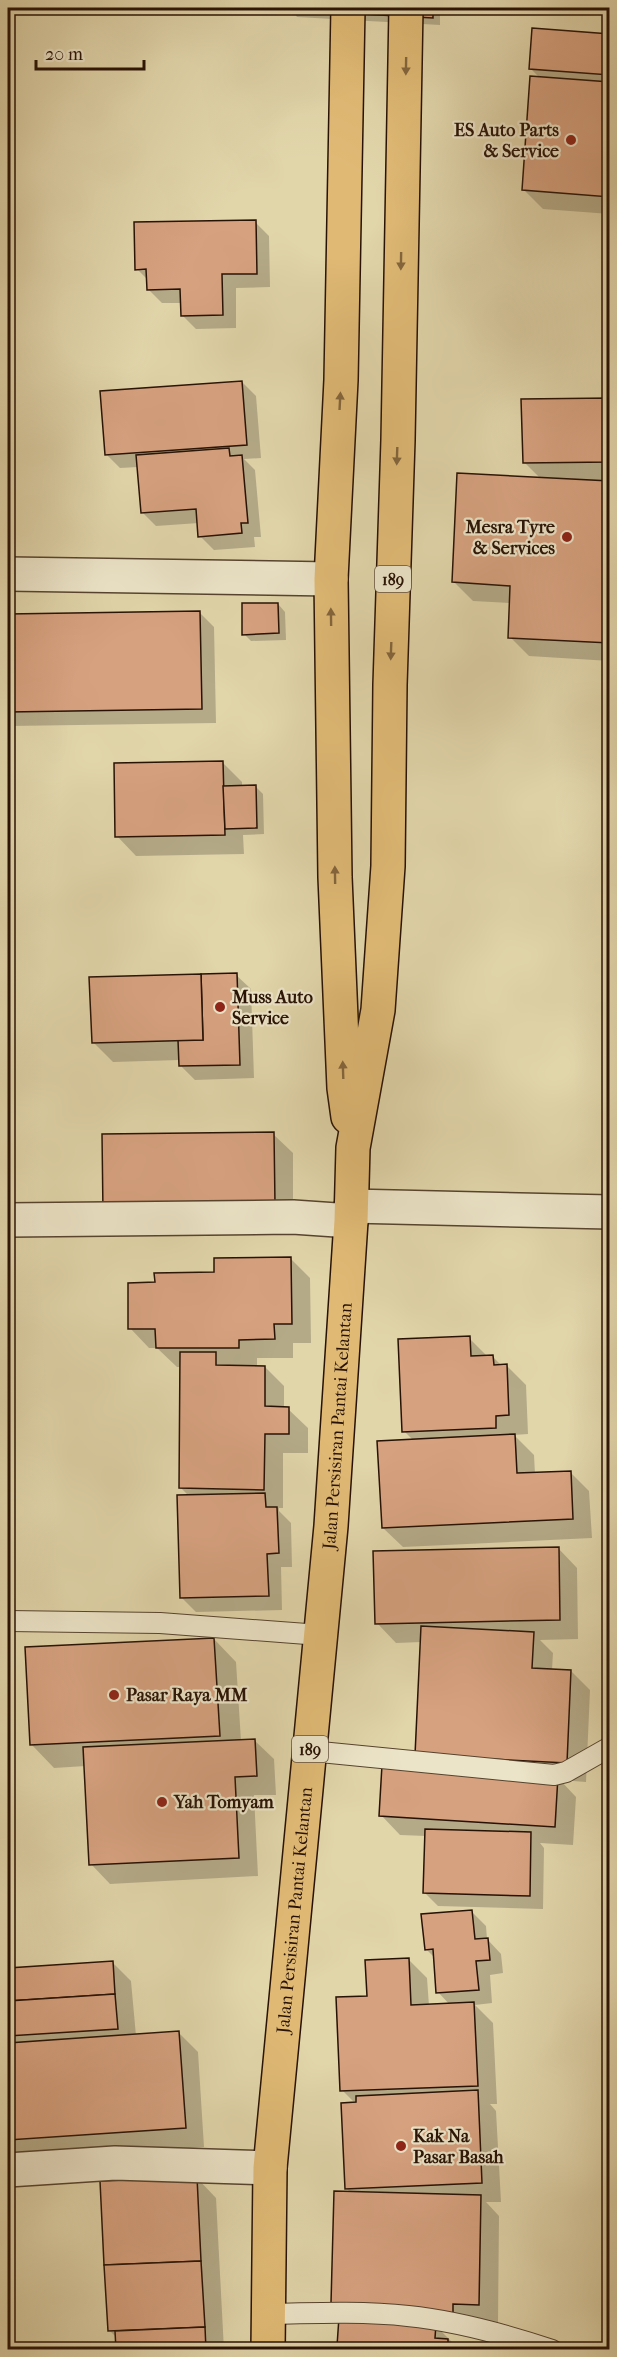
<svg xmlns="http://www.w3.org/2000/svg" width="617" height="2357" font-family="'IM FELL French Canon',serif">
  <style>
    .shadow { fill: #0003 }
    .building { fill: #d6a17f; stroke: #281205; stroke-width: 1.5 }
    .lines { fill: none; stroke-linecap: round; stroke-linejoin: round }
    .service-casing { stroke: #56432e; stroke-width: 22 }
    .minor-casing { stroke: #56432e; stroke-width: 36 }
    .primary-casing { stroke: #281205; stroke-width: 36 }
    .service { stroke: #ece4c8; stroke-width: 20 }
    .minor { stroke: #ece4c8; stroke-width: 33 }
    .primary { stroke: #e0ba75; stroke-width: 33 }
    .oneway { fill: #84663d }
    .poi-dot { fill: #8f2418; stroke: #ece4c8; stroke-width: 2 }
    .labels { text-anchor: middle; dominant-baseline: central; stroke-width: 4.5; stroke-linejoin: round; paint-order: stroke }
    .shield { fill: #ece4c8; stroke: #635140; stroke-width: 1.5 }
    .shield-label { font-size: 16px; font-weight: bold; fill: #281205 }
    .poi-label { font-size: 18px; font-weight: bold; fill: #281205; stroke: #ece4c8; text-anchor: start }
    .street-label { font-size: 18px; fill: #281205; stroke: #ece4c8 }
  </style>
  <rect width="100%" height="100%" fill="#e1d5aa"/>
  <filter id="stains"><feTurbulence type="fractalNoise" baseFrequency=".00333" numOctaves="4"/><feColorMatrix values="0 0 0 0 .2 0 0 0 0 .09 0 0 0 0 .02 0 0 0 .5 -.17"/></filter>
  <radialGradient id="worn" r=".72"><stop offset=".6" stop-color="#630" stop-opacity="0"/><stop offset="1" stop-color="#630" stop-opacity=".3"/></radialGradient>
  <!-- shadow -->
  <g class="shadow">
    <path d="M290,8H440V25L297,17Z"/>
    <path d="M610,36V214L543,209L524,190L540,78L531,69Z"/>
    <path d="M255,222L269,236L270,287L236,288V328L196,329L182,315V303H162L148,289V280L137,269Z"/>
    <path d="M242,382L256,396L261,458L244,459L255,470L261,537H254L255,547L214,550L200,536L199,523L156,526L142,512L138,467L120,468L106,454Z"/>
    <path d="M610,399V661L529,656L510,637L511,603L473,601L454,582L541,479L525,463Z"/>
    <path d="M278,604L285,612L286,640L251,641L244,634Z"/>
    <path d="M200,613L214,627L216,723L10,726L8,723V615Z"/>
    <path d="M223,763L242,782V787H256L263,794L264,834L243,835L244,854L136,856L117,836Z"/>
    <path d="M236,975L251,989L254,1078L195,1080L181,1066L180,1060L113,1062L93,1042Z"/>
    <path d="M273,1134L293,1153V1223L123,1231Z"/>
    <path d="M291,1259L310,1278L311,1343H293V1358H257V1367H265L284,1386V1409H288L308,1428V1453H283V1508H279V1511L291,1523L292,1567H281L282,1610L196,1612L182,1598L189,1496L180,1487L181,1367H177L157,1348H149L130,1328L156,1284Z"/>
    <path d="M469,1338L488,1357H493L502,1366H507L526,1385L528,1434L514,1435L534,1455L535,1474L570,1472L589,1491L592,1538L403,1547L383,1528L414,1441L404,1431Z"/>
    <path d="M558,1548L577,1568L578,1639L540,1640L553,1653L552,1670L571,1671L590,1690L586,1782L560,1780L576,1797L573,1845L540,1843L544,1848L543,1909L438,1906L424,1892L426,1836L400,1835L381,1815L432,1770L422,1642L396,1643L377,1623Z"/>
    <path d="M214,1639L236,1662L241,1741L254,1740L274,1759L276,1795H254L258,1876L110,1884L91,1864L86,1766L54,1768L32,1745Z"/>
    <path d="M472,1912L486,1926L487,1939L501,1954L503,1973L490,1975L492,2003L475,2005L493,2023L497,2104H490L496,2111L501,2202H486L499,2216L498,2323L471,2332L441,2331L455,2345L457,2350H331L339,2347L351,2193L346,2188L356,2104L342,2090L369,1997L408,1959L427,1978L429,2006L450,2005L438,1992L435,1958L426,1949Z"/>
    <path d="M112,1962L131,1981L136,2036L179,2033L198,2052L204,2147L8,2160V2044H15L8,2036V1969Z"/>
    <path d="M197,2178L216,2198L224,2350H118L117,2338L109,2330Z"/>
  </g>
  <!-- building -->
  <g class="building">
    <path d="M289,8H433V18L289,10Z"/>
    <path d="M532,28L610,34V75L529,69Z"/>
    <path d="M530,76L610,82V197L522,190Z"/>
    <path d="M256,220L257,274H222L223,315L181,316L180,289L147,290L146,269L135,270L134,222Z"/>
    <path d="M242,381L247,445L105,455L100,391Z"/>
    <path d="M610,398V462L523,463L521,399Z"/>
    <path d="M229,448L230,456L242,455L248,523H241L242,533L198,537L196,509L141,513L136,455Z"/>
    <path d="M457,473L610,481V643L508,638L510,586L452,582Z"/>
    <path d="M242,603H278L279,633L242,635Z"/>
    <path d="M200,611L202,709L8,712V614Z"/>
    <path d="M223,761L225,835L115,837L114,763Z"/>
    <path d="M256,785L257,828L225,829L223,786Z"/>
    <path d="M237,973L240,1065L179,1066L178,1040H203L201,974Z"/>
    <path d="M201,974L203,1040L92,1043L89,977Z"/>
    <path d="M274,1132L275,1204L103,1213L102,1134Z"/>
    <path d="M291,1257L292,1324H274L275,1339L239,1340V1348H156L155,1329H128V1283L155,1282L154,1273L214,1272V1258Z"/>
    <path d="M470,1336L471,1356L493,1355L494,1365L507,1364L509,1415L496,1416V1428L402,1432L398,1339Z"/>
    <path d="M180,1352H216V1365L265,1366V1406L289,1407V1434H265L264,1490L179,1488Z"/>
    <path d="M515,1434L517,1473L571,1471L573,1519L382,1528L377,1441Z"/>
    <path d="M265,1493L266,1507H277L279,1553L267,1554L269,1596L180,1598L177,1495Z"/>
    <path d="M559,1547L560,1620L375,1624L373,1551Z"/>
    <path d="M421,1626L534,1632L532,1668L571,1670L567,1763L415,1755Z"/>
    <path d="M214,1638L220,1736L30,1745L25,1647Z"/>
    <path d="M255,1739L257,1776L235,1777L239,1858L89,1865L83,1747Z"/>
    <path d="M382,1765L558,1776L555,1827L379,1816Z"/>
    <path d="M425,1829L531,1832L530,1896L423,1893Z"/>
    <path d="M472,1910L475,1939L488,1938L490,1960L476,1961L479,1990L436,1993L433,1949L425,1950L421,1914Z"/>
    <path d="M409,1958L411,2005L474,2002L478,2086L340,2091L336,1997L367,1996L365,1960Z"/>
    <path d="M113,1961L115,1994L8,2001V1968Z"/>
    <path d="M115,1994L118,2029L8,2036V2001Z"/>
    <path d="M179,2031L186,2128L8,2140V2043Z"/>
    <path d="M478,2090L482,2183L345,2189L341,2103L356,2102V2096Z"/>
    <path d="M197,2177L201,2261L104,2265L100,2181Z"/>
    <path d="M334,2191L481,2195L479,2305L453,2304V2313L377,2304L331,2303Z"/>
    <path d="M201,2261L205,2327L108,2331L104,2265Z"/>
    <path d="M339,2317L436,2324L435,2338L448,2339V2350H330V2345L337,2346Z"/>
    <path d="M205,2327L206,2350H116L115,2331Z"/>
  </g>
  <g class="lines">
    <defs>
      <g id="service">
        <path d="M8,1621L160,1623L320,1635"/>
        <path d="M310,1751L554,1775L566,1772L610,1747"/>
        <path d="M269,2314C312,2313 365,2311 408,2316C457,2321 504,2334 552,2350"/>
      </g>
      <g id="minor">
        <path d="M8,574L331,579"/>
        <path d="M351,1206L610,1212"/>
        <path d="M8,1220L293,1217L351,1221"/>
        <path d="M8,2170L115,2163L270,2168"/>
      </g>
      <g id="primary">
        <path d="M348,8L341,380L331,579L335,877L344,1088L348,1117"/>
        <path id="s1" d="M268,2350L270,2168L331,1526L351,1221L353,1148L378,1010L388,866L390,685L398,440L406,8"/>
      </g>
    </defs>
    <!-- service casing -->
    <use href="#service" class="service-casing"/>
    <!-- minor casing -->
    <use href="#minor" class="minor-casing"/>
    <!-- primary casing -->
    <use href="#primary" class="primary-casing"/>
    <!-- service -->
    <use href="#service" class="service"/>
    <!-- minor -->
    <use href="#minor" class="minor"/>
    <!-- primary -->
    <use href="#primary" class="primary"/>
  </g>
  <!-- one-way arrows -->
  <defs><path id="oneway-solid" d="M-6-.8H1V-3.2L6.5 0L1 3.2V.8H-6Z" transform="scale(1.5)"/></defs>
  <g class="oneway">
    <use href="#oneway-solid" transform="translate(406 66) rotate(91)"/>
    <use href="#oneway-solid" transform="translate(401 261) rotate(91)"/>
    <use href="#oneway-solid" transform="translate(340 401) rotate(-87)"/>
    <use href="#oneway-solid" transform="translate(397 456) rotate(92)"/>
    <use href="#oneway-solid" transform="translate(331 617) rotate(-91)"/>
    <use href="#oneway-solid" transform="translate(391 651) rotate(92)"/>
    <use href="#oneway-solid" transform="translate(335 875) rotate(-91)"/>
    <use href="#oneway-solid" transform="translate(343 1070) rotate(-92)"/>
  </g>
  <!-- markers -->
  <g class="poi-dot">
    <circle cx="571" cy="140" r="6"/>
    <circle cx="567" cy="537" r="6"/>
    <circle cx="220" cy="1007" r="6"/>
    <circle cx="114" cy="1695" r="6"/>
    <circle cx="162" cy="1802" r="6"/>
    <circle cx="401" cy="2146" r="6"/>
  </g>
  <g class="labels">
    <!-- shield labels -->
    <g class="shield">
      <rect x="375" y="566" width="36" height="26" rx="4.5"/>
      <rect x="292" y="1736" width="36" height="26" rx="4.5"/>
    </g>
    <g class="shield-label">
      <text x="393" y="579">189</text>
      <text x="310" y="1749">189</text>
    </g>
    <!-- poi labels -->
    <g class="poi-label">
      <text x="559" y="130" text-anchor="end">ES Auto Parts<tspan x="559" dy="21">&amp; Service</tspan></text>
      <text x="555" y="527" text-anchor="end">Mesra Tyre<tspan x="555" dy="21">&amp; Services</tspan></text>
      <text x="232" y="997">Muss Auto<tspan x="232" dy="21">Service</tspan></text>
      <text x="126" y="1695">Pasar Raya MM</text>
      <text x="174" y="1802">Yah Tomyam</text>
      <text x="413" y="2136">Kak Na<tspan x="413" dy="21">Pasar Basah</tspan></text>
    </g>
    <!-- street labels -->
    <g class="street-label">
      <text stroke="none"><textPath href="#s1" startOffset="927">Jalan Persisiran Pantai Kelantan</textPath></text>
      <text stroke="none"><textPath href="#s1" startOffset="441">Jalan Persisiran Pantai Kelantan</textPath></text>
    </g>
  </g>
  <!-- margin -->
  <rect width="617" height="2357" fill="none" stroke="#e1d5aa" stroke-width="30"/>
  <rect x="9" y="9" width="599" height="2339" fill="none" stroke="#281205" stroke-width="3"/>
  <rect x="15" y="15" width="587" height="2327" fill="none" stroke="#281205" stroke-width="1.5"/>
  <!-- scale -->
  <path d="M36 60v9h108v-9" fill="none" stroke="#281205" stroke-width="3"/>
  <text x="45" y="60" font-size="18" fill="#281205" stroke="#ece4c8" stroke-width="4.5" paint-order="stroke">20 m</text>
  <rect width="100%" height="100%" filter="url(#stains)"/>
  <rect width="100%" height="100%" fill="url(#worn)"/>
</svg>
